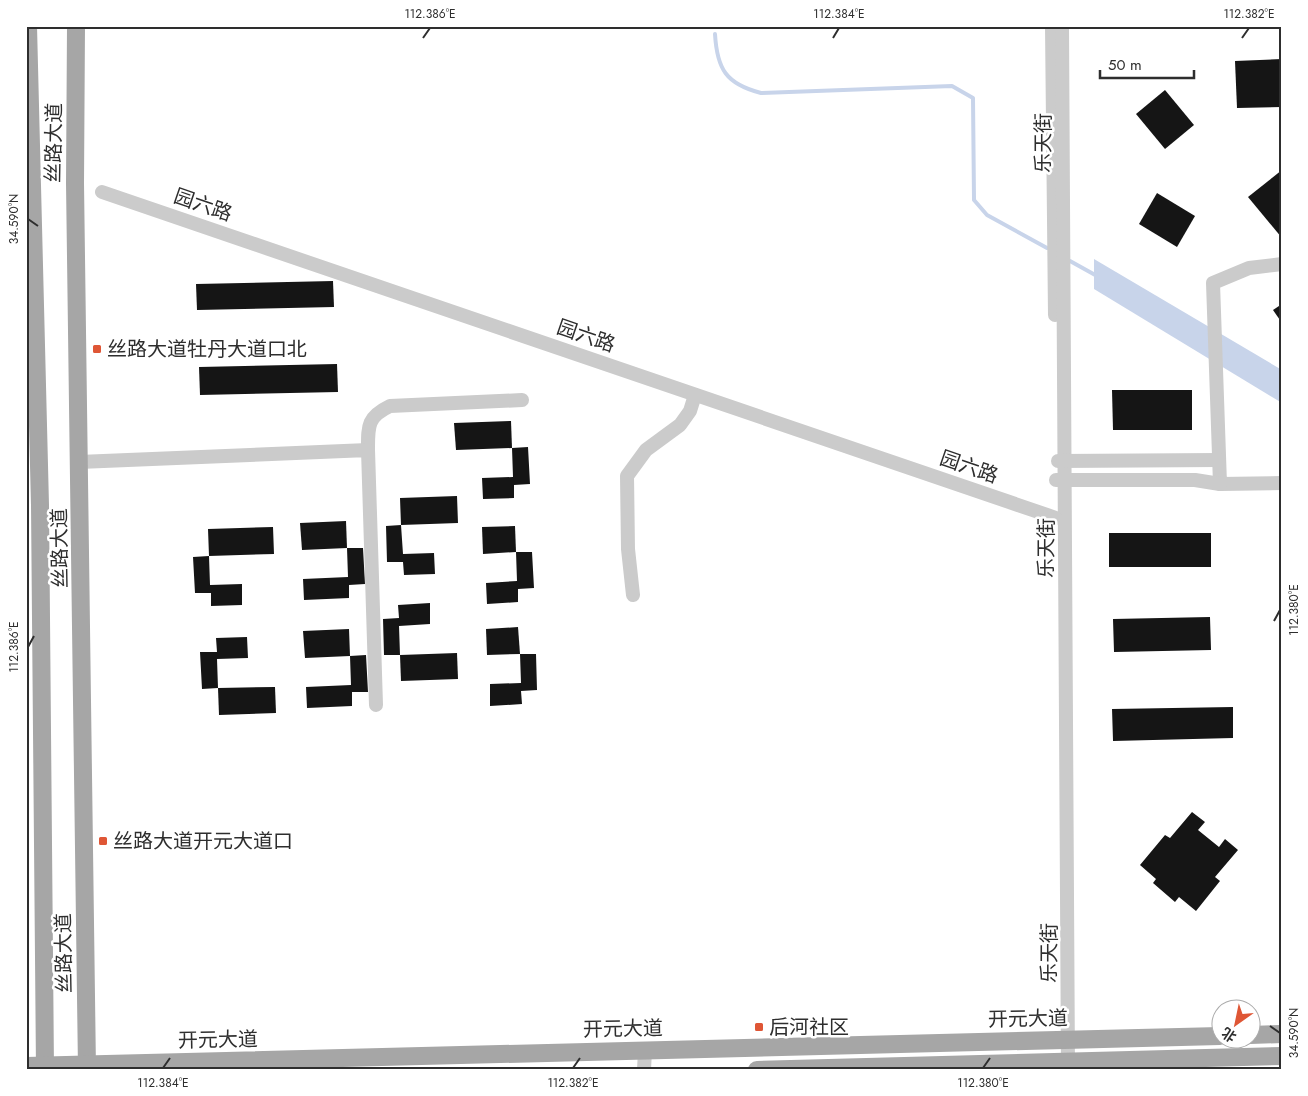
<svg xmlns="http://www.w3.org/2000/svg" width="1308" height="1096" font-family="Jost,'Noto Sans SC',sans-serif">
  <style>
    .water { fill: #c8d4ea }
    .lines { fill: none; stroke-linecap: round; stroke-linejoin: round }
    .stream { stroke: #c8d4ea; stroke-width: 4 }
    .building { fill: #151515 }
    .minor { stroke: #cbcbcb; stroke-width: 14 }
    .major { stroke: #a6a6a6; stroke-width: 18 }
    .ticks { fill: none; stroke: #2e2e2e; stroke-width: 2 }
    .poi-dot { fill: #df5635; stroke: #fff; stroke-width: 2 }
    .labels { text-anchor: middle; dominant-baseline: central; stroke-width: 5; stroke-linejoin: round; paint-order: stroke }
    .street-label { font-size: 20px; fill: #2e2e2e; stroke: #fff }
    .poi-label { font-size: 20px; fill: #2e2e2e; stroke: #fff; text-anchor: start }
    .neatline { fill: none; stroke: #2e2e2e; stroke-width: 2 }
    .ticks-label { font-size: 12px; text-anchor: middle; fill: #2e2e2e }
  </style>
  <rect width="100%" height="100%" fill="#fff"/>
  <!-- water -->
  <path class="water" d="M1094,259L1282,370V403L1094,289Z"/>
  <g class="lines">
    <!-- stream -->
    <g class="stream">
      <path d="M715,34C717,69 726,84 761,93L952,86L973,98L974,200L987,215L1047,248"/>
      <path d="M1070,261L1097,276"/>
    </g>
  </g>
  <!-- building -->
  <g class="building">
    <path d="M1282,59V107L1237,108L1235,61Z"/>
    <path d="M1165,90L1194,125L1165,149L1136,114Z"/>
    <path d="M1282,170V238L1248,197Z"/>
    <path d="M1157,193L1195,216L1177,247L1139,224Z"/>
    <path d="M333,281L334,307L197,310L196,284Z"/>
    <path d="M1282,304V323L1273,310Z"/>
    <path d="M337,364L338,392L200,395L199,367Z"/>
    <path d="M1112,390H1192V430H1113Z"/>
    <path d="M511,421L512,448L456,450L454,423Z"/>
    <path d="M528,447L530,484L514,485V498L483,499L482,478L513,477L512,448Z"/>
    <path d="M457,496L458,523L401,525L403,554L434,553L435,574L404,575L403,562H387L386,526L401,525L400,498Z"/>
    <path d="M346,521L347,548L302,550L300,523Z"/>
    <path d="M515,526L516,552L483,554L482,527Z"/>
    <path d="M273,527L274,554L209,556L210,585L242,584V605L211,606V593H195L193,557L209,556L208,529Z"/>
    <rect x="1109" y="533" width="102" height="34"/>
    <path d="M347,548H363L365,584L349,585V598L304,600L303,579L348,577Z"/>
    <path d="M516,552H532L534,588L518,589V602L487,604L486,583L517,581Z"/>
    <path d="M430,603V624L399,626L400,655H384L383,619L399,618L398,605Z"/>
    <path d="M1210,617L1211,650L1114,652L1113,619Z"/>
    <path d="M518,627L520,654L487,655L486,629Z"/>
    <path d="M349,629L350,656L366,655L368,692H352V706L307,708L306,687L351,685L350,656L305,658L303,631Z"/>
    <path d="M247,637L248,658L217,659L218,688L202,689L200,652H217L216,638Z"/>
    <path d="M457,653L458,679L401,681L400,655Z"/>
    <path d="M520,654H536L537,690L521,691L522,704L490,706V684L521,683Z"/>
    <path d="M275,687L276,713L219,715L218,688Z"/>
    <path d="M1233,707V738L1113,741L1112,709Z"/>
    <path d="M1192,812L1205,822L1198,830L1219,847L1225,839L1238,850L1215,877L1220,881L1196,911L1179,897L1175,902L1153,883L1156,879L1140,865L1165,835L1170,838Z"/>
  </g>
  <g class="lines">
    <!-- minor -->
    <g class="minor">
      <path d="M1052,26L1055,315"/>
      <path d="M1062,26L1068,1070"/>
      <path d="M102,192L1056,518"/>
      <path d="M1282,264L1249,268L1213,283L1220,484L1282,483"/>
      <path d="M368,450C368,426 367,417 390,406L522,400"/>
      <path d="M1058,461L1219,460"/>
      <path d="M79,462L368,450L376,705"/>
      <path d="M1056,480H1195L1220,484"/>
      <path d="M633,595L628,549L627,476L646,450L680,425L690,411L695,395"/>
      <path d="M644,1070L645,1050"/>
    </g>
    <!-- major -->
    <g class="major">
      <path d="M28,26L40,505L45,1070"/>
      <path d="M76,26L75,183L87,1070"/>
      <path d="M1250,1035L1282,1034"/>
      <path d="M26,1066L1220,1036"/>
      <path d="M757,1070L1282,1056"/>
    </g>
  </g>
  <!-- ticks -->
  <path class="ticks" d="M423,38L430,28M833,38L839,28M1242,38L1249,28M28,219L38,226M1274,621L1280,610M28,647L34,636M1270,1026L1280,1033M163,1068L170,1058M573,1068L580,1058M983,1068L990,1058"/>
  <!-- markers -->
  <g class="poi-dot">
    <rect x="92" y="344" width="10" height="10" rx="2.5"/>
    <rect x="98" y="836" width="10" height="10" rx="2.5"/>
    <rect x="754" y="1022" width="10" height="10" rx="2.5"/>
  </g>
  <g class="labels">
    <!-- street labels -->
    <g class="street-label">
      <text transform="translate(54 143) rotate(-89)">丝路大道</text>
      <text transform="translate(1043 143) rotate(-90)">乐天街</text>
      <text transform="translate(203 205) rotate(19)">园六路</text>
      <text transform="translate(586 336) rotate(19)">园六路</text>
      <text transform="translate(969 467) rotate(19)">园六路</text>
      <text transform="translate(60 548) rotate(-91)">丝路大道</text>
      <text transform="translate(1046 548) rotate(-90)">乐天街</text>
      <text transform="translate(64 953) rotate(-91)">丝路大道</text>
      <text transform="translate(1049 953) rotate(-90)">乐天街</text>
      <text transform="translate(1028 1019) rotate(-1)">开元大道</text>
      <text transform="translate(623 1029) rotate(-1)">开元大道</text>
      <text transform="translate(218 1040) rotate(-1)">开元大道</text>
    </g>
    <!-- poi labels -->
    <g class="poi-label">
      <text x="107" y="349">丝路大道牡丹大道口北</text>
      <text x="113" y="841">丝路大道开元大道口</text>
      <text x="769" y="1027">后河社区</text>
    </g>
  </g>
  <!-- border -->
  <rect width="1308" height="1096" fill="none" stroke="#ffffff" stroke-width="55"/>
  <!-- north arrow -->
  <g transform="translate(1236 1024) rotate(213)"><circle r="24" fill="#ffffff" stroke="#ababab"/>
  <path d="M0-4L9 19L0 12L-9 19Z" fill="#df5635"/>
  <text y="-8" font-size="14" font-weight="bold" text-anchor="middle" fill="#2e2e2e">北</text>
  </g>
  <!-- scale -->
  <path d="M1100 70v8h94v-8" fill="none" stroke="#2e2e2e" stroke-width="2.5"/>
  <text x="1108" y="70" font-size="15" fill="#2e2e2e" stroke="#ffffff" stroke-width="4" paint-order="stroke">50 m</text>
  <rect x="28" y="28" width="1252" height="1040" class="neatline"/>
  <g class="ticks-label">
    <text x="430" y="18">112.386°E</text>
    <text x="839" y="18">112.384°E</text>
    <text x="1249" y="18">112.382°E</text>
    <text transform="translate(14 219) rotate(-90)" y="4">34.590°N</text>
    <text transform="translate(1294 610) rotate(-90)" y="4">112.380°E</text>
    <text transform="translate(14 647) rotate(-90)" y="4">112.386°E</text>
    <text transform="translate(1294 1033) rotate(-90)" y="4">34.590°N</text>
    <text x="163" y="1087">112.384°E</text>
    <text x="573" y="1087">112.382°E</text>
    <text x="983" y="1087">112.380°E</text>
  </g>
</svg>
